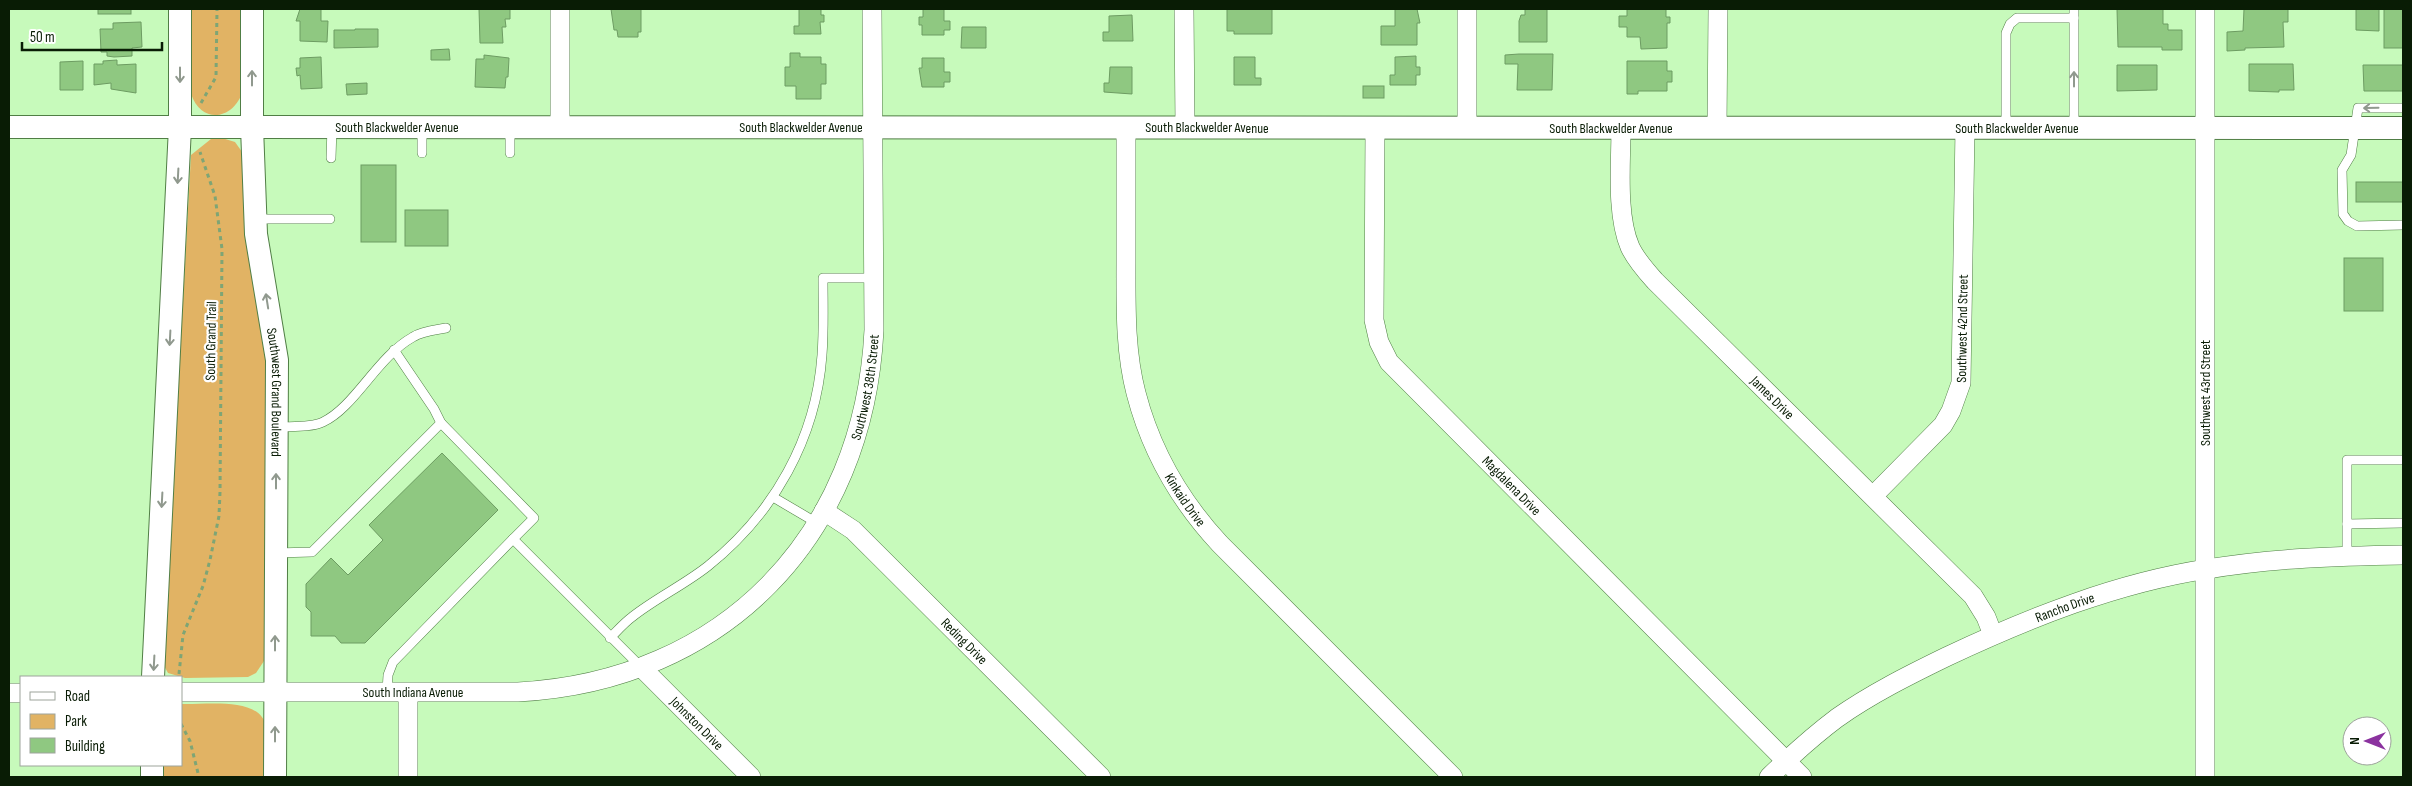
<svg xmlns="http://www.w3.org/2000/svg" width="2412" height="786" font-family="'Sofia Sans Condensed',sans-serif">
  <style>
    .green { fill: #e1b364 }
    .building { fill: #8fc881; stroke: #6d9c62 }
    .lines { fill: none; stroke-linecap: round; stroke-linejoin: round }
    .service-casing { stroke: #507e45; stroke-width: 10 }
    .minor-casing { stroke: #507e45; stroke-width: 20 }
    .tertiary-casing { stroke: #507e45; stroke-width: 24 }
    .path { stroke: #7ea575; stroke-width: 3; stroke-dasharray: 4 4; stroke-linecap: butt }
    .service { stroke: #fff; stroke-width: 9 }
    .minor { stroke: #fff; stroke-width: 19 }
    .tertiary { stroke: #fff; stroke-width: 22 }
    .oneway { stroke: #90998e }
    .labels { text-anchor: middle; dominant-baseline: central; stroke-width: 4.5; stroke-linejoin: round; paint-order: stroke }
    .street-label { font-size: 14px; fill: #091c05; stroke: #fff }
  </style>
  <rect width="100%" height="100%" fill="#c7fabb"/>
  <!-- green -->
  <g class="green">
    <path d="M191,9H243V90C235,119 202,126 191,94Z"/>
    <path d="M222,138L235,142L245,156L268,367L266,658L256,673L248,677L185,678L168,673L163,664L191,155L211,139Z"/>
    <path d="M182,704C205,705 260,696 266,726C270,742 267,761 267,777H161V765H181Z"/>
  </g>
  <!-- building -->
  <g class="building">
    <rect x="98" y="9" width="33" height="5"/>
    <path d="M300,9H321V21H328L327,42L300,41V21H296Z"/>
    <path d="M479,9H510V19H505L506,27H502L503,43H480Z"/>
    <path d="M611,9H641V32H638V37H618L617,30H614Z"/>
    <path d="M799,9H821V15H824V22H820L821,34H794V26H799Z"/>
    <path d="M923,9H944V21H950V30H944V35H922V25H919V17H923Z"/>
    <path d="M1227,9H1272V34H1234V31H1227Z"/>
    <path d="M1395,9H1417L1420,23H1417V45H1381V26H1395Z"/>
    <path d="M1525,9H1547V42H1519V21L1521,15H1525Z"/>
    <path d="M1627,9H1666V17H1670V23H1667V48L1641,49L1640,37H1627V27H1619V16H1627Z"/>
    <path d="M2117,9H2163V24H2168V30H2182V50H2162V47H2118Z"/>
    <path d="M2244,9H2288V22H2283L2284,47L2245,48V50L2227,51V32L2243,31Z"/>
    <path d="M2356,9H2379V31L2356,30Z"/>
    <rect x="2384" y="9" width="19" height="39"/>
    <path d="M1132,15L1133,41H1103V32H1109V16Z"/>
    <path d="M141,22L142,47L132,48V56L114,57L107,56V52H101L100,29H113V23Z"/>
    <path d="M962,27H986V48H961Z"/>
    <path d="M355,29H378V47L334,48V30H355Z"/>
    <path d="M449,49L450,60H431V50Z"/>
    <path d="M790,53H800V57H821V64H826V84H821V99H796V86H785V67H790Z"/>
    <path d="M1519,54H1553L1552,90H1517L1518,64H1505V55Z"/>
    <path d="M484,55L509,58L508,77H506L505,88L475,87L476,59H484Z"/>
    <path d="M1416,56V67H1420V75H1416V85H1390V75H1395V57Z"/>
    <path d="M321,57L322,88L301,89L300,75L297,76L296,68H300V58Z"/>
    <path d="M1234,57H1255V78H1261V85H1234Z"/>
    <path d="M922,58H944V72H950V82H944V87H922L919,68H922Z"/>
    <path d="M117,60V65L136,64V93L111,89V83L94,85V64H103V61Z"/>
    <path d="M83,61V90H60V62Z"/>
    <path d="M1627,61H1667V71H1672V82H1667V91H1638V94H1627Z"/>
    <path d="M2249,64H2293L2294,90H2279V92L2249,91Z"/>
    <path d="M2117,65H2157V90L2117,91Z"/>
    <path d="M2363,65H2403V91H2364Z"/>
    <path d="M1110,67H1132V94L1104,92V83H1109Z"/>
    <path d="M367,83V94L347,95L346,84Z"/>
    <rect x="1363" y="86" width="21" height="12"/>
    <rect x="361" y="165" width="35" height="77"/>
    <rect x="2356" y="182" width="47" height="20"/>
    <rect x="405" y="210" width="43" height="36"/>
    <rect x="2344" y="258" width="39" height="53"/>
    <path d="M442,453L498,510L365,643H341L335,636H311V612L306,607V584L331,558L348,575L383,540L369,525Z"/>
  </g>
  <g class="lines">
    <defs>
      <g id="service">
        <path d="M2074,9V128"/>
        <path d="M2403,108H2358L2351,155L2342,170L2343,214L2348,221L2357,226L2403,225"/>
        <path d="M422,128V153"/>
        <path d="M2006,128V33L2010,24L2017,18H2074"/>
        <path d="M510,153V128"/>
        <path d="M331,158L332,127"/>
        <path d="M256,219H330"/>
        <path d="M394,350L434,409L441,423L534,518L513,539"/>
        <path d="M277,427C291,426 310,428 323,422C355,407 377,357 413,337C422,331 436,330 446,328"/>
        <path d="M773,497L817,523"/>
        <path d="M2347,524L2403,523"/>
        <path d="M276,553L312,552L441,423"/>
        <path d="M2347,556V460H2403"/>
        <path d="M610,638C617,631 624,623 632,617C656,598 684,585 708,566C774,513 816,439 822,355C824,329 823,304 823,278H874"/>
        <path d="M387,692L388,675L393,662L513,539L640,666"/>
      </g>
      <g id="minor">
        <path d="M1184,9L1185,127"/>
        <path d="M1467,9V128"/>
        <path id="s1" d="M1126,127C1126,173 1126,219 1126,264C1126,307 1125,351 1136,393C1151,451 1180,501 1220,544L1453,777"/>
        <path d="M560,128V9"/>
        <path id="s2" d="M1375,128L1374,320L1379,342L1389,362L1802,777"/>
        <path id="s3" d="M1621,128C1621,163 1616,215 1630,247C1636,260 1646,271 1655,281L1973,596L1986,617L1993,635"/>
        <path d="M1717,128L1718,9"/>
        <path id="s4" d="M1873,496L1943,425L1951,411L1961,383L1965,128"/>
        <path id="s5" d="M824,511L853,530L1101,777"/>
        <path id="s6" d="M642,668L751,777"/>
        <path id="s7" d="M181,692H518C724,681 864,536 874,330L872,9"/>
        <path d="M9,693H21"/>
        <path d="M408,693V777"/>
        <path id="s8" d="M1769,777C1791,756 1813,736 1837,718C1871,694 1909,675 1946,657C2029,618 2116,583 2207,569C2273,558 2337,556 2403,555"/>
        <path d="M2205,777V9"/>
      </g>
      <g id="tertiary">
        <path id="s9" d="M252,9V127L256,234L277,360L275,777"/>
        <path id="s10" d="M9,127L2403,128"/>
        <path d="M153,677L180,127V9"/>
        <path d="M152,777V765"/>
      </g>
    </defs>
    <!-- service casing -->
    <use href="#service" class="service-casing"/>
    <!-- minor casing -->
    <use href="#minor" class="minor-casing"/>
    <!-- tertiary casing -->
    <use href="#tertiary" class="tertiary-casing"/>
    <!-- path -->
    <g class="path">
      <path d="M201,103L216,77L217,9"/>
      <path d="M179,674L183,635L203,586L210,560L219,516L220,492L222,249L215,196L200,152"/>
      <path d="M181,724L190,741L199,777"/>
    </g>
    <!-- service -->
    <use href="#service" class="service"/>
    <!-- minor -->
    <use href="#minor" class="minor"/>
    <!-- tertiary -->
    <use href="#tertiary" class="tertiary"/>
  </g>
  <!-- one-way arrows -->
  <defs><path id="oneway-shaft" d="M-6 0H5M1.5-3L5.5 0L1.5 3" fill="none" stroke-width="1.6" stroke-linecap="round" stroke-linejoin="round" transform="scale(1.25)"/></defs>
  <g class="oneway">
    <use href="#oneway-shaft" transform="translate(180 75) rotate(90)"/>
    <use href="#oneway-shaft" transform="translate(252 78) rotate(-90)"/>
    <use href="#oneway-shaft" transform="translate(2074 79) rotate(-90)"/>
    <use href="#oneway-shaft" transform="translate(2371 108) rotate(179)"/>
    <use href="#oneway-shaft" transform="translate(178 176) rotate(93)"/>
    <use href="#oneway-shaft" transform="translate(267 301) rotate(-99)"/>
    <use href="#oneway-shaft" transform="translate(170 338) rotate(93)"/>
    <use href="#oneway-shaft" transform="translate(276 481) rotate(-90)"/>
    <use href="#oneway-shaft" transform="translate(162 500) rotate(93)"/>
    <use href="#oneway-shaft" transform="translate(275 643) rotate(-90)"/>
    <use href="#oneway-shaft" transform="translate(154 663) rotate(93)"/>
    <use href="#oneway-shaft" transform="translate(275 734) rotate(-90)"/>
  </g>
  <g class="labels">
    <!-- street labels -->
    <g class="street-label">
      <text stroke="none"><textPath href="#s10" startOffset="388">South Blackwelder Avenue</textPath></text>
      <text stroke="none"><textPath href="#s10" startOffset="1198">South Blackwelder Avenue</textPath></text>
      <text stroke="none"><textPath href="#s10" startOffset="792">South Blackwelder Avenue</textPath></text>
      <text stroke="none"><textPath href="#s10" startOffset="1602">South Blackwelder Avenue</textPath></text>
      <text stroke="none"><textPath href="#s10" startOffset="2008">South Blackwelder Avenue</textPath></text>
      <text stroke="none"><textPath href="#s4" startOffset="200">Southwest 42nd Street</textPath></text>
      <text transform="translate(211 341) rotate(-89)">South Grand Trail</text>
      <text stroke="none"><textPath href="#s7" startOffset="840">Southwest 38th Street</textPath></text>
      <text stroke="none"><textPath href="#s9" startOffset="385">Southwest Grand Boulevard</textPath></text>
      <text transform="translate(2205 393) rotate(-90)">Southwest 43rd Street</text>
      <text stroke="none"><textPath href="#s3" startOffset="328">James Drive</textPath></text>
      <text stroke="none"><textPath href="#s2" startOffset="411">Magdalena Drive</textPath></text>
      <text stroke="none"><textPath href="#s1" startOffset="385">Kinkaid Drive</textPath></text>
      <text stroke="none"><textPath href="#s8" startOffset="344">Rancho Drive</textPath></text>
      <text stroke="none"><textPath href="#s5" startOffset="192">Reding Drive</textPath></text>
      <text stroke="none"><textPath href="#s7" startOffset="232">South Indiana Avenue</textPath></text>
      <text stroke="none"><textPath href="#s6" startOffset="78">Johnston Drive</textPath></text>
    </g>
  </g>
  <!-- border -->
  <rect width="2412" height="786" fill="none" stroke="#091c05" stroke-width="20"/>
  <!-- legend -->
  <rect x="20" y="676" width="162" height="90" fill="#ffffff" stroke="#9da49b"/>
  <rect x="30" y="692" width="25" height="8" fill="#ffffff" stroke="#9da49b"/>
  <text x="65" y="701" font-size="15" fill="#091c05">Road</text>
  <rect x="30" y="714" width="25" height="15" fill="#e1b364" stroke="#9da49b"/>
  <text x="65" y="726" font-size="15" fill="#091c05">Park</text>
  <rect x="30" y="738" width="25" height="15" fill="#8fc881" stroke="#9da49b"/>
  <text x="65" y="751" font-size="15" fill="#091c05">Building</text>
  <!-- north arrow -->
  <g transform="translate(2367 741) rotate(270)"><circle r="24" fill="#ffffff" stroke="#9da49b"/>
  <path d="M0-4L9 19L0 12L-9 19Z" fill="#8b329f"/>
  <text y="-8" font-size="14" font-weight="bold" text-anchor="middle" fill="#091c05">N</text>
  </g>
  <!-- scale -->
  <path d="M22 42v8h140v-8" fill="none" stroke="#091c05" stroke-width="2.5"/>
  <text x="30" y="42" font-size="15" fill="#091c05" stroke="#ffffff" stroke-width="4" paint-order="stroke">50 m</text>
</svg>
